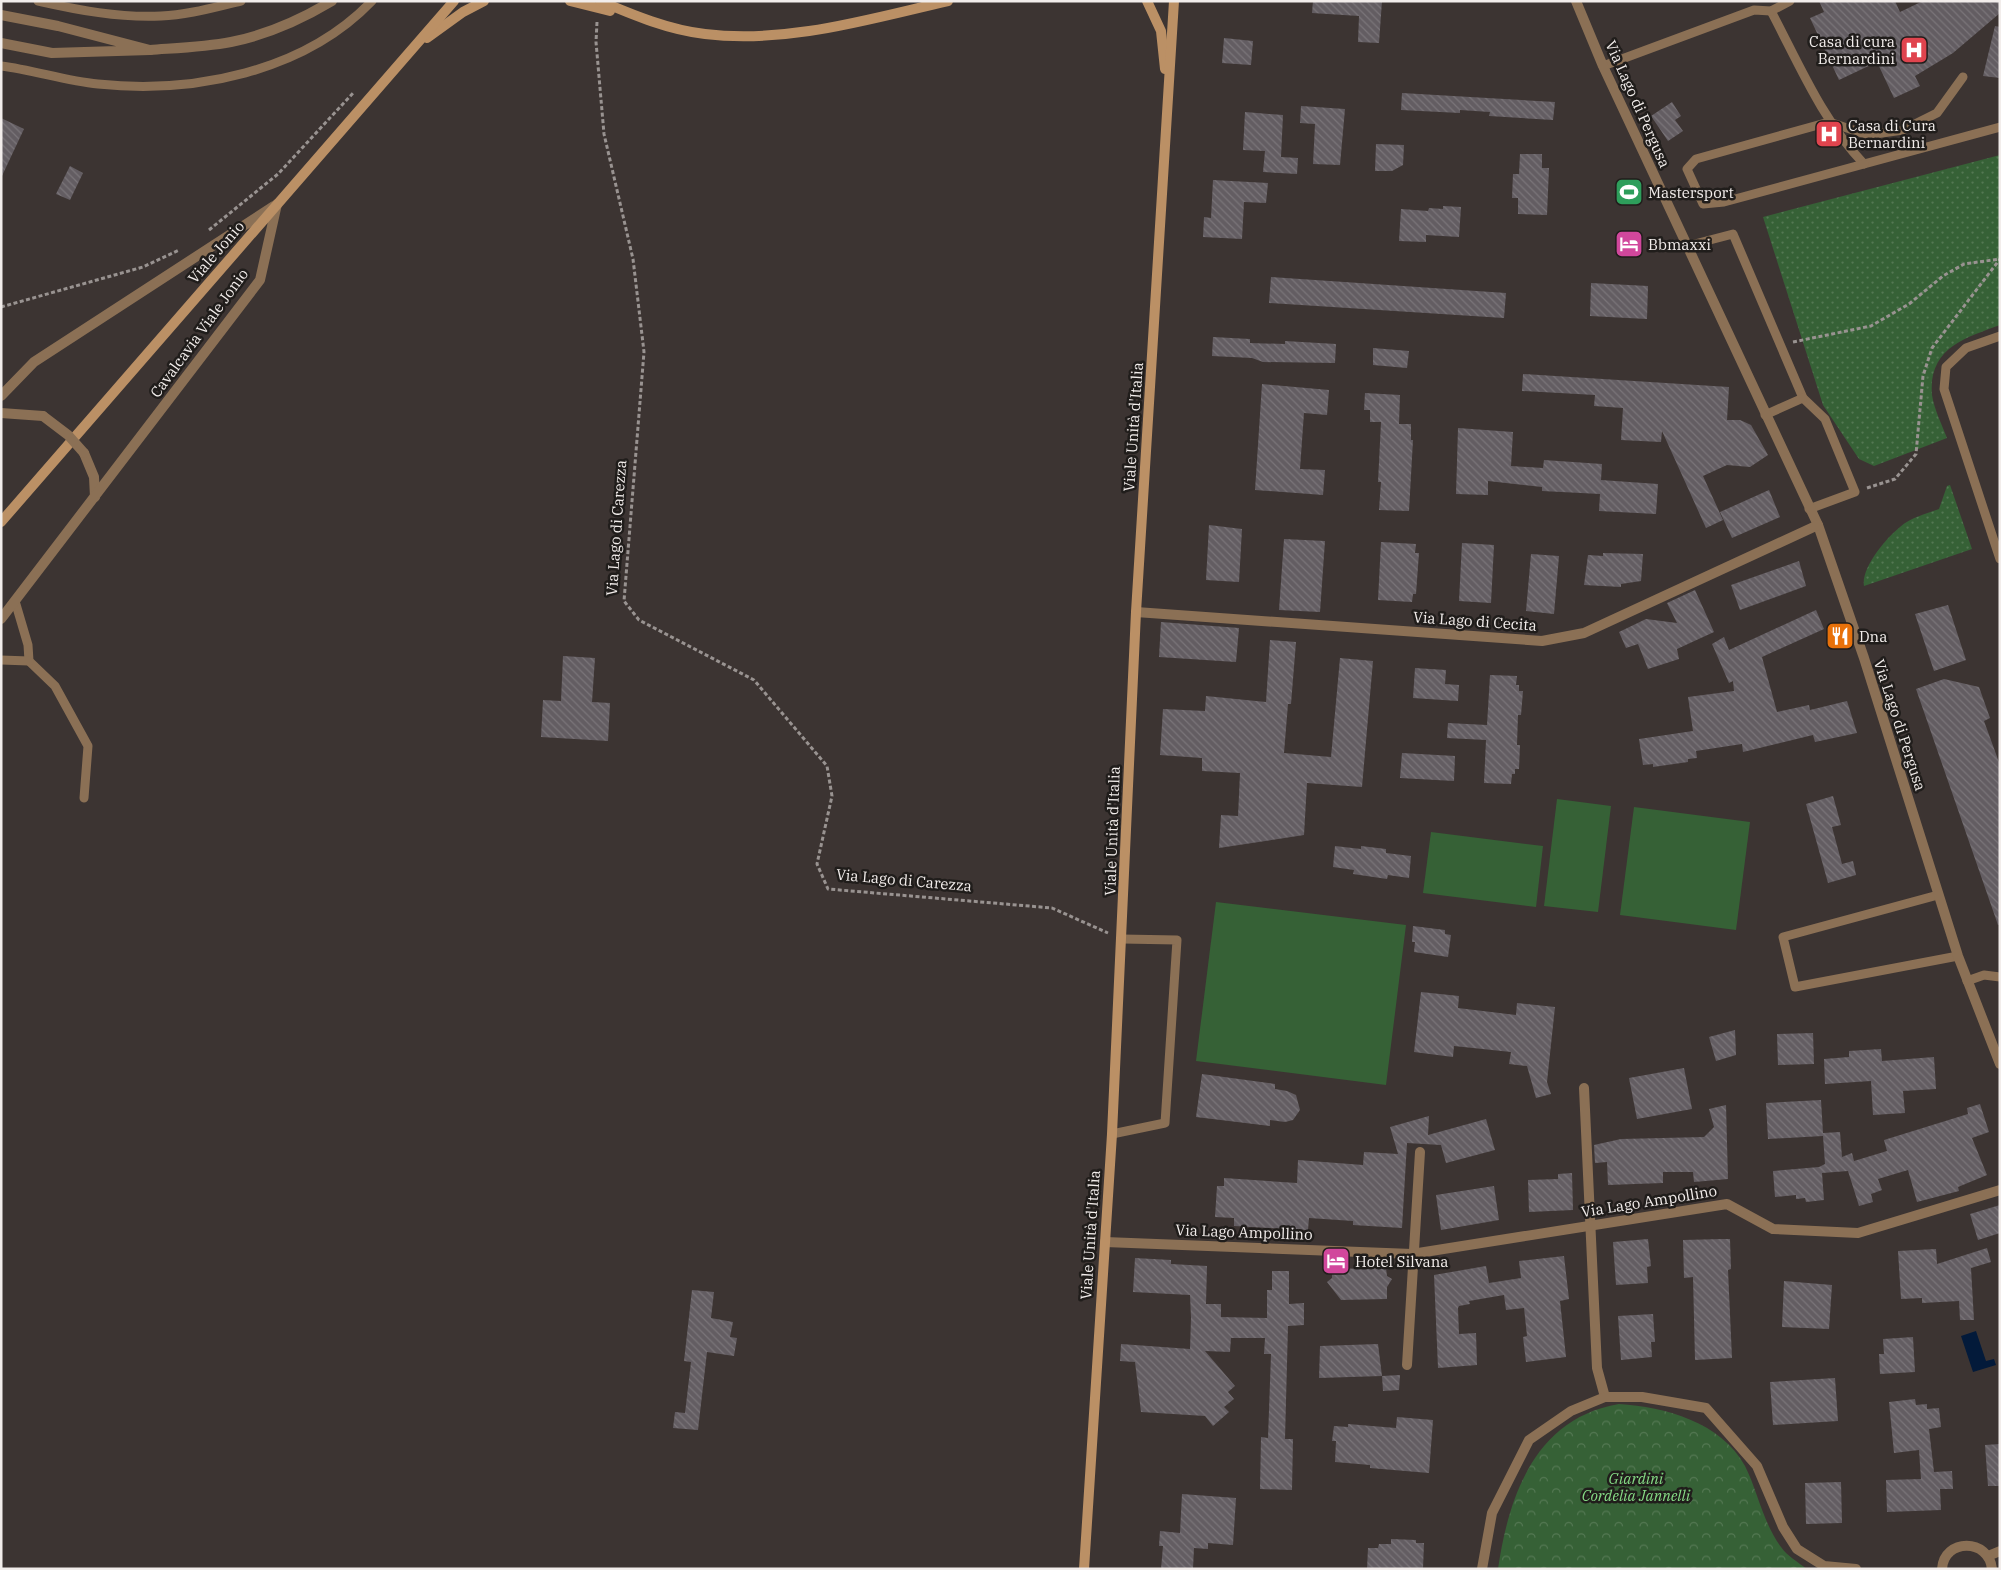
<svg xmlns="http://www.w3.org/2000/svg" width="2001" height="1570" font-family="'IBM Plex Serif',serif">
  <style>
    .grass { fill: url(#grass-dots) }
    .park { fill: url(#park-crowns) }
    .pitch { fill: #366136 }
    .water { fill: #031a3a }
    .building { fill: url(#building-back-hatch) }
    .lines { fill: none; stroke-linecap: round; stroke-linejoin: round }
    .path { stroke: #999391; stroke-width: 3; stroke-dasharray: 4 2.5; stroke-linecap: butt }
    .lane { stroke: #8b7055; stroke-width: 9 }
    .street { stroke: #8b7055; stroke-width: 10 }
    .secondary { stroke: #bb9065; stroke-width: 10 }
    .street-bridge { stroke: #8b7055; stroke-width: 10 }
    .labels { text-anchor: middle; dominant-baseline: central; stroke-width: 5; stroke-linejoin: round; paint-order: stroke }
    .poi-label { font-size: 15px; fill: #f2edeb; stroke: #201d1b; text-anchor: start }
    .street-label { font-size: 15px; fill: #f2edeb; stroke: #201d1b }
    .park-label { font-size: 15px; font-style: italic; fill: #85db85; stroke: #201d1b }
  </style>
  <defs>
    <pattern id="grass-dots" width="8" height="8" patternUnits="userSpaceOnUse" patternTransform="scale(1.25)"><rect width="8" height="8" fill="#366136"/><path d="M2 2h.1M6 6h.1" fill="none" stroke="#547853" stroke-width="1.8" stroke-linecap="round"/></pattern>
    <pattern id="park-crowns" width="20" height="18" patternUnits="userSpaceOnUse" patternTransform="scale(1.25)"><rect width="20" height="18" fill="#366136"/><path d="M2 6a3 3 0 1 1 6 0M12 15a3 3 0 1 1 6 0" fill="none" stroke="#547853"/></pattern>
    <pattern id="building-back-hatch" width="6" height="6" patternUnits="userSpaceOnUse" patternTransform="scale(1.25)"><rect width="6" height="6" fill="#635d62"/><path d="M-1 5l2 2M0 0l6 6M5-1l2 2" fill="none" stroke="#7a7579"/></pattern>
  </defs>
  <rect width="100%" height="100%" fill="#3c3432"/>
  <!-- grass -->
  <g class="grass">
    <path d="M2000,155V325C1965,338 1928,348 1932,395C1934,409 1942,425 1947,438L1874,466L1859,459L1823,405L1763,217Z"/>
    <path d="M1950,485L1972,549L1864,586C1861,568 1886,538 1900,527C1911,517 1926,514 1939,509L1947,486Z"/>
  </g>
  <!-- park -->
  <path class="park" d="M1619,1404C1665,1407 1721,1422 1745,1466C1758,1492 1763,1523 1781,1547C1787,1556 1798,1562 1807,1569H1498C1509,1494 1536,1418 1619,1404Z"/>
  <!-- pitch -->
  <g class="pitch">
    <path d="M1557,799L1611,806L1598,912L1544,906Z"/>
    <path d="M1634,807L1750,822L1736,930L1620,915Z"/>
    <path d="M1431,832L1543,846L1536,907L1423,893Z"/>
    <path d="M1216,902L1406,925L1386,1085L1196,1061Z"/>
  </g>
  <!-- water -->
  <path class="water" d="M1976,1331L1986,1361L1994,1359L1996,1365L1973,1372L1961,1336Z"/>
  <!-- building -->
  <g class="building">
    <path d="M1313,1H1382L1379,43L1358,42L1359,16L1312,13Z"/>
    <path d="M1819,1H1895L1900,12L1923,1H2000V13L1953,53L1915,76L1920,86L1894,98L1877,62L1839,80L1810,18L1824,12Z"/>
    <path d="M1995,26L2000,27V78L1983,76Z"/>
    <path d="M1224,38L1253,41L1251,65L1222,63Z"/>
    <path d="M1402,93L1555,102L1553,120L1489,116L1490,112L1460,110V113L1401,110Z"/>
    <path d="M1672,102L1681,116L1675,120L1683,131L1668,141L1651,116Z"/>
    <path d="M1301,106L1345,109L1340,165L1313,164L1315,124L1300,123Z"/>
    <path d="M1245,112L1283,115L1281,157L1298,158L1297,174L1263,172L1265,151L1243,150Z"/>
    <path d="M1,118L24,129L1,178Z"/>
    <path d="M1376,144L1404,145L1403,165L1392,171H1375Z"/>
    <path d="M1520,154H1542V168H1549L1547,215L1518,214V198H1512L1513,174H1519Z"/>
    <path d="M70,166L83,173L70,200L56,194Z"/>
    <path d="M1213,180L1268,183L1266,203L1244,202L1242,239L1203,237L1204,217L1211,218Z"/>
    <path d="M1443,206L1461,207L1459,237L1426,235V242L1399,241L1401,209L1428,211L1429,208L1443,209Z"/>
    <path d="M1271,277L1506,293L1504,318L1269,303Z"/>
    <path d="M1591,283L1648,286L1647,319L1590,316Z"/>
    <path d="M1213,337L1250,339V343L1285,344V341L1336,344L1335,363L1263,362L1252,358L1212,356Z"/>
    <path d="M1373,348L1409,351L1407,368L1373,365Z"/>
    <path d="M1523,374L1729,387L1727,420H1740L1751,425L1768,455L1750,467L1727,465L1703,476L1723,520L1706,528L1662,431L1661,442L1621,440L1623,408L1594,406L1595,395L1522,391Z"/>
    <path d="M1262,384L1329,390L1327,415L1304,413L1300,469L1325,470L1323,495L1255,490Z"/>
    <path d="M1365,393L1400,395L1399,424H1411V440H1413L1409,511L1379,510L1381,482H1378L1381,422H1370V410H1364Z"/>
    <path d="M1458,428L1513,432L1511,466L1543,468L1544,460L1602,464L1601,480L1658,484L1656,514L1599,511L1600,494L1542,491V487L1488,481V495L1456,494Z"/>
    <path d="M1769,490L1780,517L1732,538L1720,512Z"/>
    <path d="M1209,525L1242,529L1239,582L1206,580Z"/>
    <path d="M1284,539L1325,541L1320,612L1279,610Z"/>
    <path d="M1381,542L1416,544L1415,553H1419L1416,594H1413L1412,602L1378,600Z"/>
    <path d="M1462,543L1494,545L1491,603L1459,601Z"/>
    <path d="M1603,553L1643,554L1641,581L1621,584V587L1584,585L1588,555L1603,556Z"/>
    <path d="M1531,554L1559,556L1554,614L1526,611Z"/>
    <path d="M1799,561L1806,586L1740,610L1731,585Z"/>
    <path d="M1695,590L1714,632L1677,649L1679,659L1648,669L1638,644L1626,648L1619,632L1646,619L1677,623L1667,603Z"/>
    <path d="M1948,605L1966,660L1934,671L1915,614Z"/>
    <path d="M1816,610L1824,629L1762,657L1777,712L1809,705L1810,710L1847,701L1857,733L1815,742L1813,735L1743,752L1742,744L1696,751L1697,758L1688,759V762L1653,767V764L1643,765L1639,739L1693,731L1688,697L1734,691L1733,681L1729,683L1712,644L1724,637L1729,650Z"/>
    <path d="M1161,622L1239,628L1236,662L1159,657Z"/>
    <path d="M1270,640L1296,642L1291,704H1288L1284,753L1331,757L1340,658L1373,661L1362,787L1307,783L1304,835L1219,848L1221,815L1238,816L1240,773L1202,771V758L1160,755L1163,709L1205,711L1206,696L1266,702Z"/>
    <path d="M563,656L595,658L592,702L610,703L608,741L541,737L543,700L561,701Z"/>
    <path d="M1415,668L1446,670L1445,684L1459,685L1458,701L1413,698Z"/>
    <path d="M1490,675L1517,676L1516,685H1519V691H1523L1521,715H1518L1517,745H1520L1519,769H1515V774H1512L1511,784L1484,783L1486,740L1447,738L1448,723L1487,725Z"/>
    <path d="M1944,679L1979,687L1990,718L1984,721L2000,765V924L1998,925L1916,689Z"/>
    <path d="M1402,753L1455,756L1454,781L1400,778Z"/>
    <path d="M1833,796L1841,825L1832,827L1842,864L1853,861L1856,875L1828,883L1806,804Z"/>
    <path d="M1335,846L1361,849V846L1386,849V853L1411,856L1409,878L1388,875L1387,879L1353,874L1354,870L1333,867Z"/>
    <path d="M1413,926L1445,930V934L1451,935L1448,957L1414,952L1415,942H1412Z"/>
    <path d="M1421,992L1459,996L1458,1008L1516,1015L1517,1003L1555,1007L1547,1082L1551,1094L1536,1098L1527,1066L1509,1064L1511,1052L1454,1046L1453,1057L1414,1052Z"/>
    <path d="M1735,1030L1736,1055L1716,1061L1709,1037Z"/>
    <path d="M1813,1033L1814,1064L1778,1065L1777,1034Z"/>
    <path d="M1881,1049L1882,1061L1934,1057L1936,1089L1903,1091L1905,1113L1873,1115L1871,1081L1825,1084L1824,1059L1849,1057V1051Z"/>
    <path d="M1684,1068L1692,1109L1637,1119L1629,1078Z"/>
    <path d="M1202,1074L1275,1084V1089L1287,1091L1296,1095L1300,1110L1293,1120L1285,1122L1270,1120V1126L1196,1117Z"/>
    <path d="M1821,1100L1823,1133L1840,1132L1842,1157L1852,1153L1854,1161L1887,1151L1884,1140L1968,1114L1967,1108L1980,1104L1989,1132L1972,1138L1987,1175L1958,1187L1959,1191L1917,1202L1908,1170L1878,1179L1882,1190L1871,1194L1873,1202L1859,1206L1848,1171L1822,1173L1824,1200L1806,1202L1805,1198L1796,1199V1195L1775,1197L1773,1171L1819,1167L1825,1164L1823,1136L1768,1139L1766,1103Z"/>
    <path d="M1726,1105L1728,1179L1694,1182L1693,1172H1663V1183L1608,1185L1607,1162L1595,1163L1594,1145L1621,1139L1704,1137L1714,1127L1709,1109Z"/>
    <path d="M1429,1116L1428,1135L1486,1119L1495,1150L1446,1163L1441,1145L1407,1143L1402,1228L1353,1225V1221L1309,1218L1308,1230L1270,1228L1234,1226V1218L1215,1217L1217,1186H1224V1178L1297,1183L1298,1160L1363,1165L1364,1152L1398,1154L1390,1127Z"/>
    <path d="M1572,1173L1573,1210L1529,1212L1528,1180L1558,1179V1174Z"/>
    <path d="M1494,1186L1499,1220L1441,1230L1436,1195Z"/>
    <path d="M2000,1205V1233L1978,1240L1970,1214Z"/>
    <path d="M1648,1239L1651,1266L1647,1267L1648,1283L1616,1285L1613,1242Z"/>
    <path d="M1722,1239H1730L1731,1269L1728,1270L1732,1358L1695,1360L1693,1277L1684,1278L1683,1240Z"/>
    <path d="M1987,1248L1991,1262L1971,1268L1974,1320H1960L1959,1301L1922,1303V1298L1901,1299L1898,1251L1936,1249L1937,1264Z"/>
    <path d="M1564,1256L1569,1299L1560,1301L1566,1357L1526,1362L1523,1337L1527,1336L1524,1308L1506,1310L1504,1295L1469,1301L1470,1304L1459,1306L1458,1308L1459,1334L1476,1333L1477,1365L1438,1368L1434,1275L1486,1266L1489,1283L1521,1278L1519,1261Z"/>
    <path d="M1135,1258L1171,1260V1264L1207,1266L1206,1304H1221V1317L1267,1318V1290H1272V1271H1289V1304L1304,1303V1325L1288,1326L1285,1439H1293L1292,1490L1260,1489L1261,1437L1268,1438L1271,1354H1264L1265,1338H1231L1230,1352L1205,1351L1235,1386L1228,1392L1234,1399L1224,1407L1229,1412L1213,1426L1205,1416L1141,1412L1135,1362L1120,1361L1121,1344L1190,1349L1191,1318L1190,1295L1133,1292Z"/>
    <path d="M1386,1268L1387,1276L1392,1279L1387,1287V1299L1341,1300L1327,1282L1332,1278V1269Z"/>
    <path d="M1784,1281L1832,1285L1829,1329L1782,1327Z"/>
    <path d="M692,1290L714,1292L711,1318L733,1322L730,1337L737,1338L734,1356L707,1352L698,1430L673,1428L675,1412L685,1413L691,1362L684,1361Z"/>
    <path d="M1653,1314L1655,1342H1651L1652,1357L1621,1360L1618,1316Z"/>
    <path d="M1913,1337L1915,1372L1880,1374L1879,1354H1884L1883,1339Z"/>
    <path d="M1378,1344L1382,1376L1319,1378L1320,1346Z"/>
    <path d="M1400,1375L1399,1390L1383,1391L1382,1376Z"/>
    <path d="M1835,1378L1838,1421L1773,1425L1770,1382Z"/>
    <path d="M1915,1399L1916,1405L1927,1404V1409L1939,1408L1941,1427L1929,1429L1934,1472L1952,1471L1953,1489H1940L1941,1510L1887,1512L1886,1480L1921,1479L1919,1450L1894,1453L1889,1402Z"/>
    <path d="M1397,1417L1433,1420L1429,1473L1370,1468V1465L1335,1462L1336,1441H1332L1334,1426L1348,1427V1424L1396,1428Z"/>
    <path d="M2000,1444V1486H1988L1985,1445Z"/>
    <path d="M1841,1482L1842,1523L1806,1524L1805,1483Z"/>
    <path d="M1182,1494L1236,1498L1233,1545L1208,1543V1549L1194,1548L1193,1569H1161L1163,1546H1159L1160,1531L1180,1533Z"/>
    <path d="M1391,1539L1416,1540V1543H1424L1423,1569H1367L1368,1548H1378L1379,1544H1391Z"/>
  </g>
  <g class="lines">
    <!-- path -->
    <g class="path">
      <path d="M597,22L596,42L604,134L633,259L644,352L624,601L639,620L754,680L827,766L832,796L817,864L828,889L1052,908L1108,933"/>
      <path d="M209,230L278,174L354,92"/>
      <path d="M1,307L143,267L179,250"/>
      <path d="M1793,342L1871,326L1909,304L1943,276L1964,264L2000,259"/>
      <path d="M1867,488L1895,479L1916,454L1923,376L1932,348L2000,259"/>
    </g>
    <!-- lane -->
    <g class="lane">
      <path d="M38,1C78,10 119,18 161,16C188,15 215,7 241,1"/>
      <path d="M1771,11C1799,64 1822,120 1864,164L2000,127"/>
      <path d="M1,66C34,70 65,81 98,84C194,94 304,72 372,1"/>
      <path d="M1603,66L1754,10L1771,11L1790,1"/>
      <path d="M1864,164L1724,202L1703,204L1687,169L1696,159L1829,122L1868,135L1903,130L1937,113L1963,77"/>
      <path d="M1687,246L1733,234L1803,398L1825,419L1855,492L1809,509"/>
      <path d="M2000,336L1966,348L1946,367L1944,389L2000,559"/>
      <path d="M1765,415L1803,398"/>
      <path d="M15,601L28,645L29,661L55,686L88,746L84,798"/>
      <path d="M1,660L29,661"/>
      <path d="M1938,895L1783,937L1795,987L1958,956"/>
      <path d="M1967,981L1984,975L2000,977"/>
      <path d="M1112,1134L1165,1123L1177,940L1122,939"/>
    </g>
    <!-- street -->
    <g class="street">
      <path d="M1576,1L1603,66L1818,525L1864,658L1958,956L2000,1064"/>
      <path d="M1,15L58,26L150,50L52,53L1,43"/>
      <path d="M150,50C177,48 205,47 231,42C266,35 302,19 332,1"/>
      <path d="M1,396L34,362L274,206"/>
      <path d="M1,413L43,416"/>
      <path d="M84,453L94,477L95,497"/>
      <path d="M1136,612L1542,641L1584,633L1818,525"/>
      <path d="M1,619L260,280L277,204"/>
      <path d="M1584,1088L1597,1368L1605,1397"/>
      <path d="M1105,1242L1412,1254L1727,1204L1773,1229L1858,1233L2000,1190"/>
      <path d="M1407,1365L1420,1152"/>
      <path d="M1988,1556L2000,1551"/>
      <path d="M1482,1569L1492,1513L1529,1440L1571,1411L1605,1397H1642L1706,1408L1757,1466L1783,1527L1797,1549L1824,1566L1856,1569"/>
      <path d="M1942,1569C1944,1538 1989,1538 1992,1569"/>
    </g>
    <!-- secondary -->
    <g class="secondary">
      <path d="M570,1L610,11"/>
      <path d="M600,1C633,15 669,30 705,34C787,44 869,19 948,1"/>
      <path d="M1147,1L1161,31L1165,69"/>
      <path d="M427,38L463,12L484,1"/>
      <path d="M1,522L454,1"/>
      <path d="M1084,1569L1112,1134L1136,612L1174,1"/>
    </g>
    <!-- street-bridge -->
    <path class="street-bridge" d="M43,416L68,435L84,453"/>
  </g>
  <!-- icons -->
  <defs>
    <symbol id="hospital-square" viewBox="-11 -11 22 22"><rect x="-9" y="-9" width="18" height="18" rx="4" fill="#e0444e" stroke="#201d1b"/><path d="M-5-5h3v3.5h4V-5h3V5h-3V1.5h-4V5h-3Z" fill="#fff"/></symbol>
    <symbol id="stadium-square" viewBox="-11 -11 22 22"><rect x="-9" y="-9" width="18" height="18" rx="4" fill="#2e9e5b" stroke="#201d1b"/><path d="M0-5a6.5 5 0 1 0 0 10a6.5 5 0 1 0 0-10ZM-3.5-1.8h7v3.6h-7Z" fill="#fff"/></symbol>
    <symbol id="hotel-square" viewBox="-11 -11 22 22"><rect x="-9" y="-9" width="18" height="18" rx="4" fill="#d1479c" stroke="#201d1b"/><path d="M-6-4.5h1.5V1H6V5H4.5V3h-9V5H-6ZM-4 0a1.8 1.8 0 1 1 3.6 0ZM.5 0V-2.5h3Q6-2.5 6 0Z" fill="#fff"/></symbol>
    <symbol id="restaurant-square" viewBox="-11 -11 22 22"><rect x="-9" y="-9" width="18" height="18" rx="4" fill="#e8710a" stroke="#201d1b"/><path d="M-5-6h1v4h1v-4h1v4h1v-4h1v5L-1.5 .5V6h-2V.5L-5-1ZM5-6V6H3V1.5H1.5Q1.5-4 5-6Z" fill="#fff"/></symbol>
  </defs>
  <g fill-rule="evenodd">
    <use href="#hospital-square" x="1898" y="34" width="32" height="32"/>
    <use href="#hospital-square" x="1813" y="118" width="32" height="32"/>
    <use href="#stadium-square" x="1613" y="176" width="32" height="32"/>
    <use href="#hotel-square" x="1613" y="228" width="32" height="32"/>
    <use href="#restaurant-square" x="1824" y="620" width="32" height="32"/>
    <use href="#hotel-square" x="1320" y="1245" width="32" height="32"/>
  </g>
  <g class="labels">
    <!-- poi labels -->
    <g class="poi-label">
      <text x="1895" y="41" text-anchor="end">Casa di cura<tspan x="1895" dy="17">Bernardini</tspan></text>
      <text x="1848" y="125">Casa di Cura<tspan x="1848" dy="17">Bernardini</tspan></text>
      <text x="1648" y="192">Mastersport</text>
      <text x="1648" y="244">Bbmaxxi</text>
      <text x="1859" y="636">Dna</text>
      <text x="1355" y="1261">Hotel Silvana</text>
    </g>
    <!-- street labels -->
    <g class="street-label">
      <text transform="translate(1638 104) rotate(66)">Via Lago di Pergusa</text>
      <text transform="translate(216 252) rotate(-49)">Viale Jonio</text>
      <text transform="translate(199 333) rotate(-54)">Cavalcavia Viale Jonio</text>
      <text transform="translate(1133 427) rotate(-86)">Viale Unità d'Italia</text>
      <text transform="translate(616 528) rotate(-86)">Via Lago di Carezza</text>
      <text transform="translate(1475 621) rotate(4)">Via Lago di Cecita</text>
      <text transform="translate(1900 725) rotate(72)">Via Lago di Pergusa</text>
      <text transform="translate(1112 831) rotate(-88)">Viale Unità d'Italia</text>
      <text transform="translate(904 880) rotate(5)">Via Lago di Carezza</text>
      <text transform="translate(1649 1201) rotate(-9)">Via Lago Ampollino</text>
      <text transform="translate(1244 1232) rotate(2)">Via Lago Ampollino</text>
      <text transform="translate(1090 1235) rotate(-86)">Viale Unità d'Italia</text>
    </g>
    <!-- park labels -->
    <g class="park-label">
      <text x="1636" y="1478">Giardini<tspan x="1636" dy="17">Cordelia Jannelli</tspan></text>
    </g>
  </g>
  <!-- border -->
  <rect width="2001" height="1570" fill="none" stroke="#f2edeb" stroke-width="5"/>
</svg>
